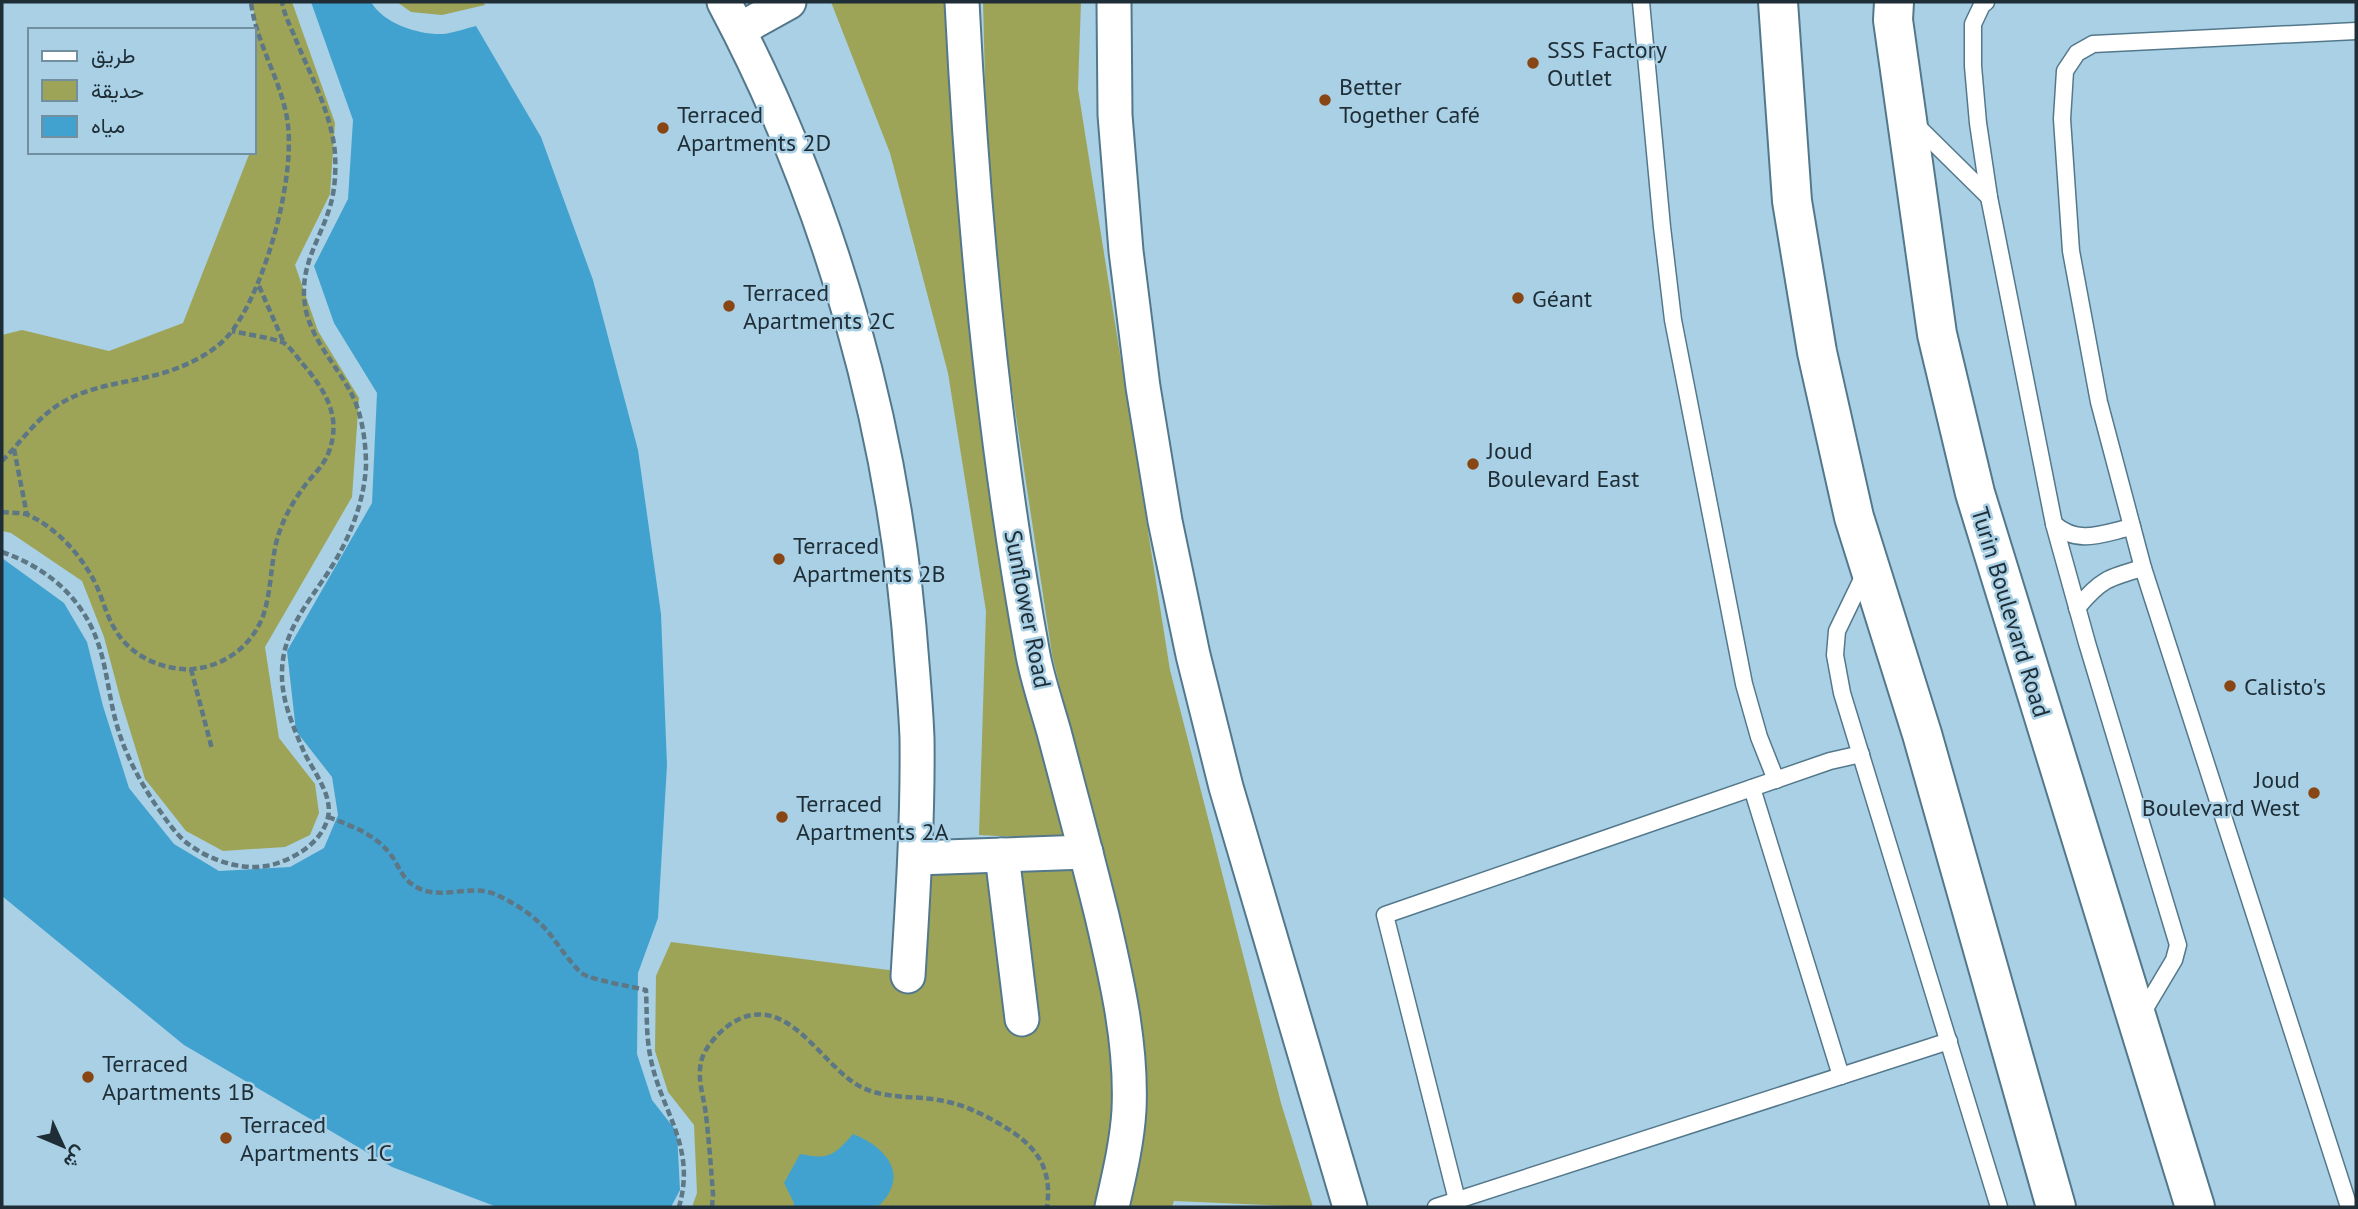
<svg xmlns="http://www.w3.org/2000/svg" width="2358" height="1209" font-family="'PT Sans',Vazirmatn,sans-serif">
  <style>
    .green { fill: #9ea457 }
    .water { fill: #42a2cf }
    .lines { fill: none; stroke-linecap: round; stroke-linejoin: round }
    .service-casing { stroke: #54788b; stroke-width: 19 }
    .minor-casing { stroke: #54788b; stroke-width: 37 }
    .secondary-casing { stroke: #54788b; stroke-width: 42 }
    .path { stroke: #5d7785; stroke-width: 4.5; stroke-dasharray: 7 3.5; stroke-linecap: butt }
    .service { stroke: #fff; stroke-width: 16 }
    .minor { stroke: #fff; stroke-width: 33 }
    .secondary { stroke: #fff; stroke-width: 38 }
    .poi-dot { fill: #894615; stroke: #a9d0e5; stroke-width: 2.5 }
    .labels { text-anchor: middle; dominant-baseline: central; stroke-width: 5; stroke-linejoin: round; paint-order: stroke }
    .poi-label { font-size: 24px; fill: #1e2d36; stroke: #a9d0e5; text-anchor: start }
    .street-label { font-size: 24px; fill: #1e2d36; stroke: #a9d0e5 }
  </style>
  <rect width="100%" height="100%" fill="#a9d0e5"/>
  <!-- green -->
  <g class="green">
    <path d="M252,2H292L335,123L330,194L295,265L318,331L359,398L352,497L265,647L279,738L315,784L319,813L310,835L285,847L223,851L186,831L145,779L121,701L104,637L82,581L11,533L2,531V335L22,330L109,351L183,323L250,152H254V142L257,133V31Z"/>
    <path d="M397,2H483L485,5L442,15L411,12Z"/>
    <path d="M831,2H959L965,241L1071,840L979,835L986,611L948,373L890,153Z"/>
    <path d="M983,2H1081L1078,89L1170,670L1281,1103L1313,1207L1174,1201L1172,1207H1122L1098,850L1052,654L989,238Z"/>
    <path d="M929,856L1077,864L1113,1022L1118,1131L1097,1207H692L697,1193L694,1125L668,1092L655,1051L656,976L671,942L912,973Z"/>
  </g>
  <!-- water -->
  <g class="water">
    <path d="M311,2H371C384,24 419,35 443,34C454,33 466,28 476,26L541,137L593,280L638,450L661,614L667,765L658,918L638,973L637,1054L652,1100L677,1132L680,1190L671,1207H497L392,1167L184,1045L2,896V558L64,603L87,642L103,706L129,788L174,844L219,871L290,867L324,848L338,815L332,777L296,731L287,651L372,503L377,393L334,323L314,266L348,199L353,120Z"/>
    <path d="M853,1134C875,1142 904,1164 890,1191C888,1196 883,1201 880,1205L864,1207H793L794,1203L784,1183L800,1154C828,1160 834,1156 853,1134Z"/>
  </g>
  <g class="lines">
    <defs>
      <g id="service">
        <path d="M1641,2L1662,227L1673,320L1744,684L1759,737L1776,780"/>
        <path d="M1986,2L1982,5L1973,24V66L1978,123L1989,197L2054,524L2087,643L2178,945L2174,960L2140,1017"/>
        <path d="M1913,122L1989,197"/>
        <path d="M2054,524C2079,546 2103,533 2132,527"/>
        <path d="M1865,573L1837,631L1835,655L1842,693L1999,1207"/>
        <path d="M2077,608C2100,580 2109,577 2143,568"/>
        <path d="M1752,788L1841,1076"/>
        <path d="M1457,1200L1385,915L1830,761L1861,754"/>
        <path d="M1436,1207L1949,1041"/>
        <path d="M2349,1207L2143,568L2099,402L2071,251L2062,119L2065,71L2077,53L2093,44L2356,31"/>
      </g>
      <g id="minor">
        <path d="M724,2C832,205 896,435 912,664C914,688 916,713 917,738C918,817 913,896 908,976"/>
        <path d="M962,2C973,221 993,439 1033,655C1038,681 1047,707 1054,732C1070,793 1087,855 1102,916C1117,980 1132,1045 1129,1110C1127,1143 1119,1176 1112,1207"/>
        <path d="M1114,2L1115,115L1126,251L1143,387L1165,521L1193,655L1226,787L1350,1207"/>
        <path d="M739,30L789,2"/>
        <path d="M1002,855L1022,1019"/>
        <path d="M916,858L1086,852"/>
      </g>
      <g id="secondary">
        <path d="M1778,2L1792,201L1817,352L1854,517L1922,734L2056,1207"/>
        <path d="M1894,2L1893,20L1937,334L1975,493L2195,1207"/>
      </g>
    </defs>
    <!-- service casing -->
    <use href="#service" class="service-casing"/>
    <!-- minor casing -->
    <use href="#minor" class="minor-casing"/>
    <!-- secondary casing -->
    <use href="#secondary" class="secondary-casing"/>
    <!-- path -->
    <g class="path">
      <path d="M259,286L284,343"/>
      <path d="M14,449L27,515"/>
      <path d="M2,461C21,442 39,415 63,402C99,381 142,383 180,367C200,359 219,348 232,331C266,286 297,174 287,118C280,78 256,43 251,2"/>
      <path d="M2,512C10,513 20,512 28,515C54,526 79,553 92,577C102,594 105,614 116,631C131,656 163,671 193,669C226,666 254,644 264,613C273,584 270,553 282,525C288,510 297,496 306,484C314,474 323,466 328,454C343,417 325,390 302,363C297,357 290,347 284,343C274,338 244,334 232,331"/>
      <path d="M2,552C48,568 84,599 99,646C107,670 109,697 116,722C124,752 138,778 155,804C166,819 176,836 191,846C215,863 250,873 278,863C299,856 323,840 328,817C333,795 313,771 304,752C293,726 281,700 282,671C283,631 308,603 329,571C349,540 364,503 366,466C366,442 362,412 350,391C336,365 313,341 306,311C297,266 320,243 331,203C335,188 336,170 335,154C332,113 309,73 294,35C289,24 284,13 282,2"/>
      <path d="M191,669L212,749"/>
      <path d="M328,817C352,826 375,834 391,855C399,866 402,878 413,885C439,903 470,882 497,895C516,904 535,916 549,933C558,944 572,966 583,974C592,980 634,987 646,990C647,1011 646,1035 650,1055C660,1111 697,1145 679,1207"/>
      <path d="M712,1207L713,1194C711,1168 709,1141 706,1115C704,1097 697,1080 701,1062C704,1048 718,1033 729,1025C786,986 820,1066 861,1087C887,1100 916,1095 944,1101C963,1105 981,1113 998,1123C1033,1143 1053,1164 1047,1207"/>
    </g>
    <!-- service -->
    <use href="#service" class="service"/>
    <!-- minor -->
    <use href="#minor" class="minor"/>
    <!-- secondary -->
    <use href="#secondary" class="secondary"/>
  </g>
  <!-- markers -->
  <g class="poi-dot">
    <circle cx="1533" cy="63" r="7"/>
    <circle cx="1325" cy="100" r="7"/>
    <circle cx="663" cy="128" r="7"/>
    <circle cx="1518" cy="298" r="7"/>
    <circle cx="729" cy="306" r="7"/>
    <circle cx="1473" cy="464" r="7"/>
    <circle cx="779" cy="559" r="7"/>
    <circle cx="2230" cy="686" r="7"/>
    <circle cx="2314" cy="793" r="7"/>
    <circle cx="782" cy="817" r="7"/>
    <circle cx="88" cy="1077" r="7"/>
    <circle cx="226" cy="1138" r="7"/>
  </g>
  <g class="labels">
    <!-- poi labels -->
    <g class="poi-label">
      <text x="1547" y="49">SSS Factory<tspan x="1547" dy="28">Outlet</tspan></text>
      <text x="1339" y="86">Better<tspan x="1339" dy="28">Together Café</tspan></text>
      <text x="677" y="114">Terraced<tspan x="677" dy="28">Apartments 2D</tspan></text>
      <text x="743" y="292">Terraced<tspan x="743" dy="28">Apartments 2C</tspan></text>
      <text x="1532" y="298">Géant</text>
      <text x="1487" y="450">Joud<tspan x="1487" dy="28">Boulevard East</tspan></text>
      <text x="793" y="545">Terraced<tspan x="793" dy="28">Apartments 2B</tspan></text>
      <text x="2244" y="686">Calisto's</text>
      <text x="2300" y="779" text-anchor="end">Joud<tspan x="2300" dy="28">Boulevard West</tspan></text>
      <text x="796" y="803">Terraced<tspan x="796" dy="28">Apartments 2A</tspan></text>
      <text x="102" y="1063">Terraced<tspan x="102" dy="28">Apartments 1B</tspan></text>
      <text x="240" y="1124">Terraced<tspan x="240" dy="28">Apartments 1C</tspan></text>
    </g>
    <!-- street labels -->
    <g class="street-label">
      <text transform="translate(1028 609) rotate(79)">Sunflower Road</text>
      <text transform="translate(2011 612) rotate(73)">Turin Boulevard Road</text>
    </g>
  </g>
  <!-- border -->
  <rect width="2358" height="1209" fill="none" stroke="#1e2d36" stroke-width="7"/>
  <!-- legend -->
  <rect x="28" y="28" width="228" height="126" fill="#a9d0e5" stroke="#718f9f" stroke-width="2"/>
  <rect x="42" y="51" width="35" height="10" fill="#ffffff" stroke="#718f9f" stroke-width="2"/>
  <text x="91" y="63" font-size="21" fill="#1e2d36">طريق</text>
  <rect x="42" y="80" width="35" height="21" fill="#9ea457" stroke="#718f9f" stroke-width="2"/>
  <text x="91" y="98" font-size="21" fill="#1e2d36">حديقة</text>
  <rect x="42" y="116" width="35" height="21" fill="#42a2cf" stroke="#718f9f" stroke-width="2"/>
  <text x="91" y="133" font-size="21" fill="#1e2d36">مياه</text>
  <!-- north arrow -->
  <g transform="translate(63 1146) rotate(134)" stroke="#a9d0e5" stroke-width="5" paint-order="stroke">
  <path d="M0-5L12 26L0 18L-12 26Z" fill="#1e2d36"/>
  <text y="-10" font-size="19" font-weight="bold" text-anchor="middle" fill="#1e2d36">ش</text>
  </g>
</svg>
